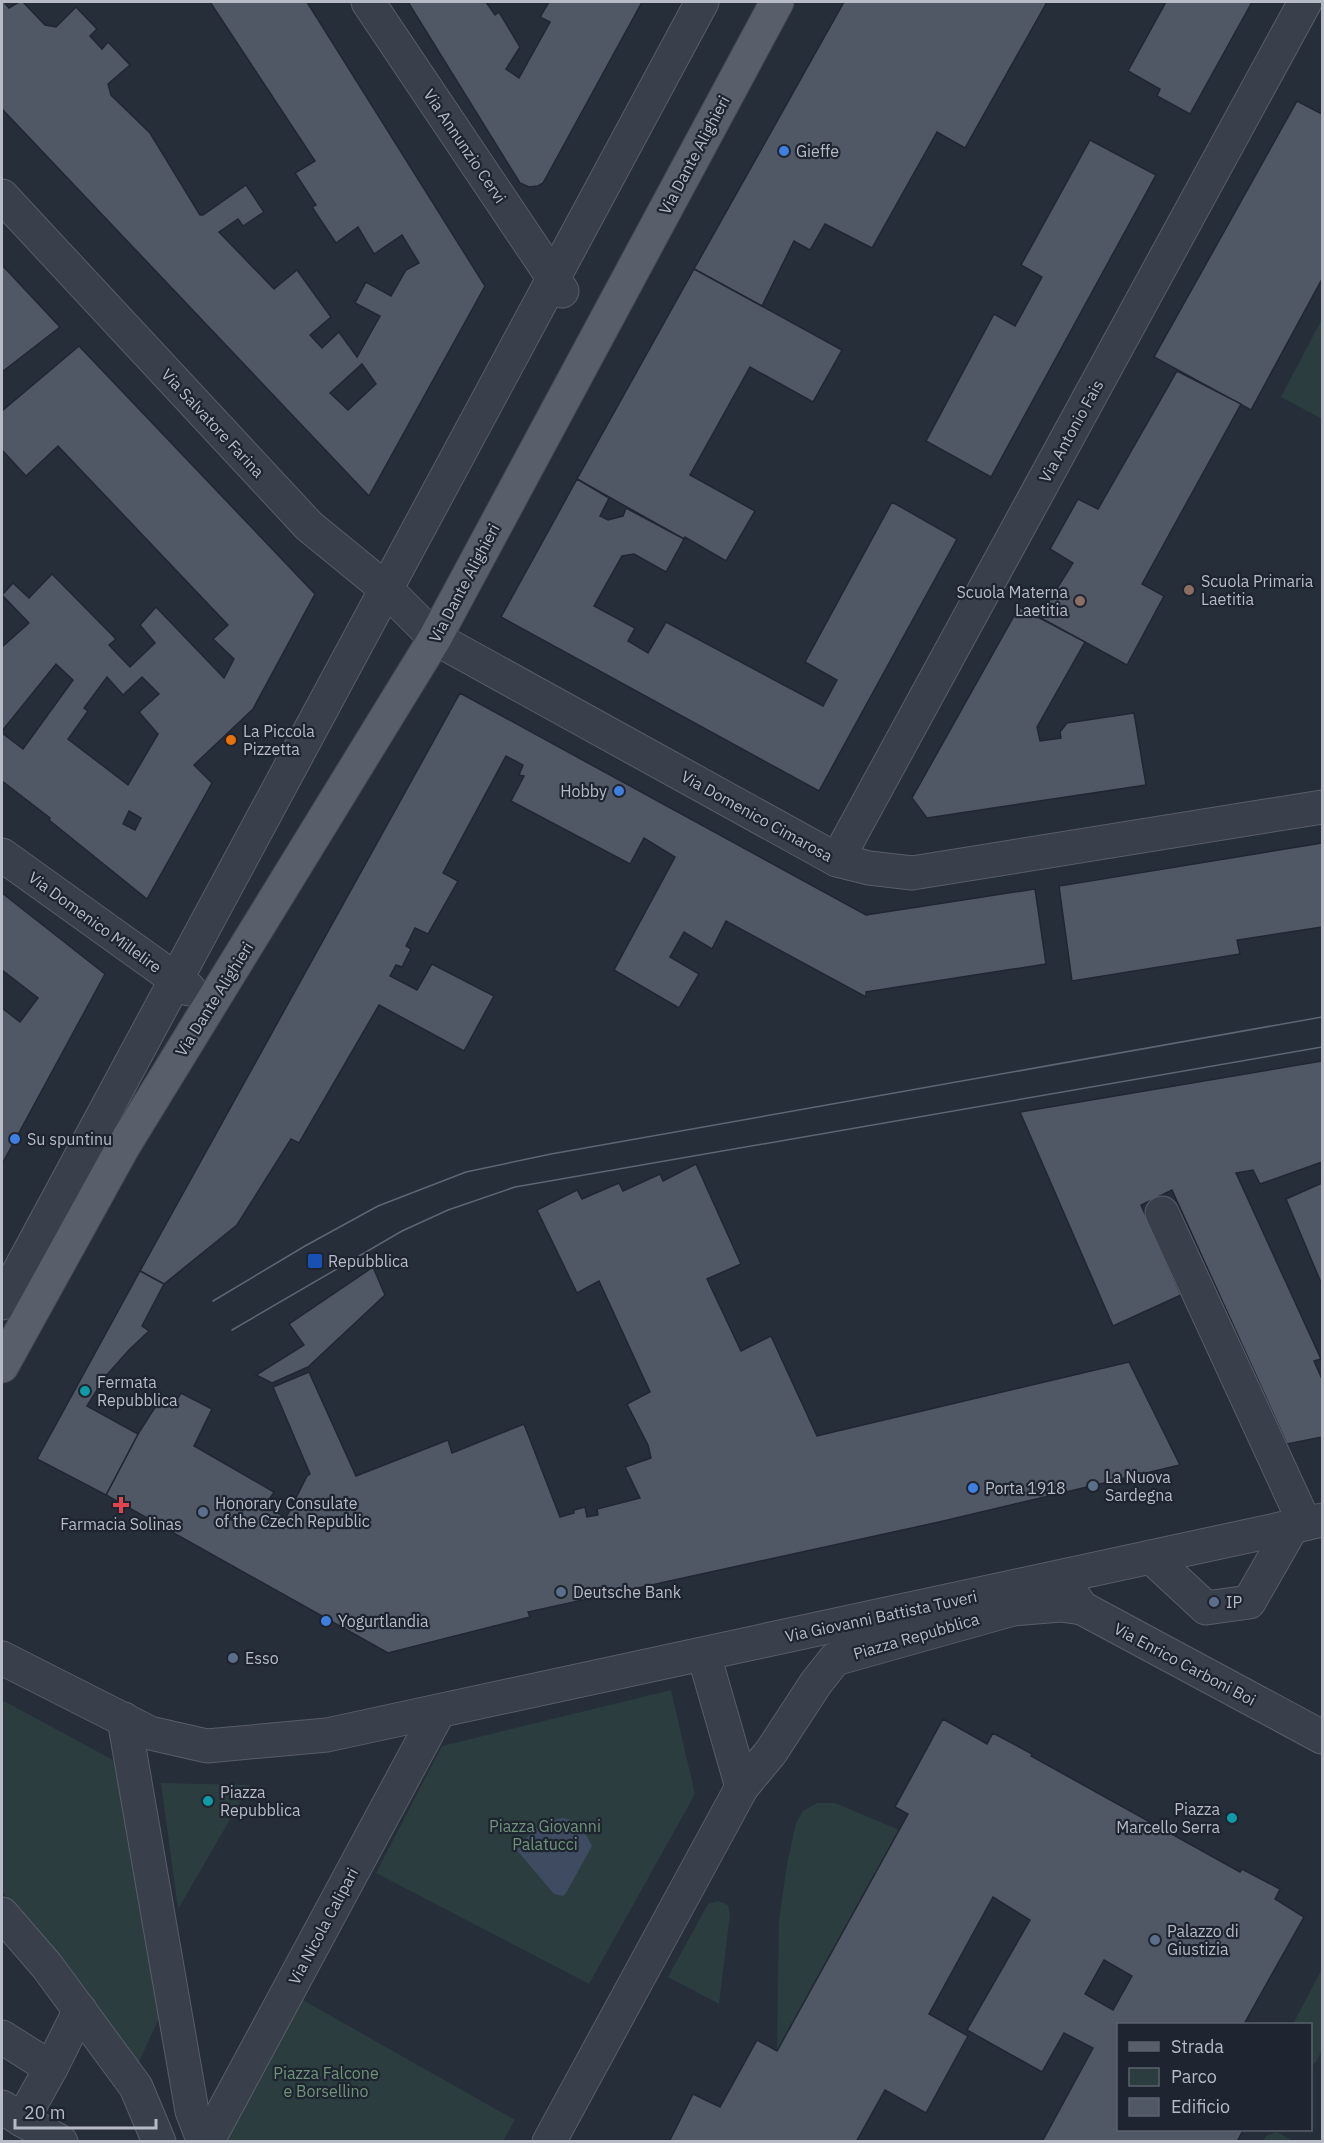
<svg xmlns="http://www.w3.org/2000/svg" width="1324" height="2143" font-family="'IBM Plex Sans',sans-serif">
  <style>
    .green { fill: #2b3d3e }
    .water { fill: #3e4b61 }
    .building { fill: #505865; stroke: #212732; stroke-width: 1.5; fill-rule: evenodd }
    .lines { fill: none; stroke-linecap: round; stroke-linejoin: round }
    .minor-casing { stroke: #585e69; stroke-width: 35 }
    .major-casing { stroke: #434954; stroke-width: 35 }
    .minor { stroke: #3a404b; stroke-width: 33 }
    .major { stroke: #585f6b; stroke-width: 33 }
    .tram { stroke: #5e6673; stroke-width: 1.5 }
    .shop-dot { fill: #3f7fe0; stroke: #1f2530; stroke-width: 2 }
    .education-dot { fill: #8d6e63; stroke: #1f2530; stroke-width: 2 }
    .food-dot { fill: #e8710a; stroke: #1f2530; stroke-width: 2 }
    .transit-dot { fill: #1a4fb4; stroke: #1f2530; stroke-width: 2 }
    .culture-dot { fill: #0f9aa8; stroke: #1f2530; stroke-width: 2 }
    .service-dot { fill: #5c6f8a; stroke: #1f2530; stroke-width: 2 }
    .health-dot { fill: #e0444e; stroke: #1f2530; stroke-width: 2 }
    .labels { text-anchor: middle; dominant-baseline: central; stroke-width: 4.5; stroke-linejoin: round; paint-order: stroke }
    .street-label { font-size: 16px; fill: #b6bbc6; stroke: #1f2530 }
    .poi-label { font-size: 16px; fill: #b6bbc6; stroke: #1f2530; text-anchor: start }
    .park-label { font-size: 16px; fill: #6f9479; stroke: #1f2530 }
  </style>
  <rect width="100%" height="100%" fill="#262e3a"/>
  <!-- green -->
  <g class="green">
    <path d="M1322,319V419L1281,397Z"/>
    <path d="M671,1690L695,1794L589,1984L376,1873L442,1746Z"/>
    <path d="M2,1700L113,1760L162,1993L161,2014L135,2070L87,1998L2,1891Z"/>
    <path d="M161,1783L250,1785L178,1909Z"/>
    <path d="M817,1803H835L899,1830L777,2051L779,1920L787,1864L796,1823L803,1811Z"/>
    <path d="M718,1901L728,1905L730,1914L719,2004L668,1977L708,1904Z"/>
    <path d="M1322,1969V2050L1316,2062L1311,2066L1310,2024H1293Z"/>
    <path d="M301,1999L515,2120L503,2141L225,2142Z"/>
    <path d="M1277,2132L1293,2141H1263L1266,2136Z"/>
  </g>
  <!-- water -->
  <path class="water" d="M563,1818C580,1821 585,1832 592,1846L566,1893L563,1896L554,1894L516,1849C531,1833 540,1822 563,1818Z"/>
  <!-- building -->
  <g class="building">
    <path d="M2,2H4L9,8L19,2H23L45,25L56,27L76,7L97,29L90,36L102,49L108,42L130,65L108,84L111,95L150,133L200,215H203L246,185L264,212L243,226L238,219L219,232L274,289L297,270L331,317L310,335L322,348L339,332L357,357L380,316L355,303L366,282L391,296L406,270L419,263L402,235L374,254L358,227L336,243L312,207L316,205L295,173L315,161L210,2H307L485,286L369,496L2,109ZM362,364L376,384L348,410L330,393Z"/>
    <path d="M408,2H486L495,15L499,12L520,47L506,69L519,78L550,22L540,17L549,2H642L543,183L538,186L529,187L520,183Z"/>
    <path d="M844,2H1047L965,148L937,132L872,248L825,224L810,250L794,241L762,306L694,269Z"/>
    <path d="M1166,2H1252L1190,114L1157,96L1160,89L1128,71Z"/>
    <path d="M1297,101L1322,114V279L1251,410L1154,357Z"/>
    <path d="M1090,140L1156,175L991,477L926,441L994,314L1015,326L1042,277L1021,265Z"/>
    <path d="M2,265L60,327L2,372Z"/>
    <path d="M694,269L842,350L813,402L750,367L690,475L755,511L726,561L685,537L684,539L577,479Z"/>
    <path d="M79,346L315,594L253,709L194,765L212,783L147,899L49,820L50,818L2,781V733L23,749L73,680L56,664L2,731V647L29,623L2,595L13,583L29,598L52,574L116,639L109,645L130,667L155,643L140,625L156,607L224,678L234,659L213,639L228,625L58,446L26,476L2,450V411ZM107,677L123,695L142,677L159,694L139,712L158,734L128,785L68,739L88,711L84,708ZM129,811L141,818L135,830L123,824Z"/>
    <path d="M1177,371L1241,404L1142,584L1164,596L1127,665L1039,617L1073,563L1050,549L1078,499L1098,509Z"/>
    <path d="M577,479L609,498L600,516L608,520L623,516L626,508L684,539L666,572L634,554L622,556L594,606L635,628L628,641L648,653L666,622L823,706L837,680L805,662L892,502L957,539L819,791L501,617Z"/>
    <path d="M1019,607L1085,642L1037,727L1040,741L1061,738L1060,732L1067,723L1134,713L1146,785L927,818L912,798Z"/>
    <path d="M460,693L866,915L1035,889L1046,964L866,992V997L726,921L712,949L684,932L670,957L699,974L679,1008L614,970L675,857L644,838L630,864L511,801L524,776L519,775L523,765L506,756L443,873L458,881L428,934L415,928L406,946L411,949L402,967L396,965L390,976L417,990L432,964L494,996L464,1051L379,1005L299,1143L291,1139L237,1225L164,1284L140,1271Z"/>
    <path d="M1322,843V927L1237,940L1240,954L1072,981L1059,886Z"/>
    <path d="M2,893L105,974L2,1164V1008L20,1022L38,998L2,970Z"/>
    <path d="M1322,1061V1162L1260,1184L1253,1170L1236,1173L1321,1359L1314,1361L1322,1379V1437L1287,1444L1172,1190L1141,1205L1181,1295L1113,1326L1020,1112Z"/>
    <path d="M696,1164L741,1264L707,1279L741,1351L771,1336L817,1436L1129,1362L1180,1465L939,1522L528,1612L530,1617L388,1653L106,1495L138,1434L159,1401L172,1408L181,1393L212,1409L194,1446L274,1492L265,1506L286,1518L307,1476L310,1474L273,1387L309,1372L356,1476L448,1440L452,1453L524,1424L560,1517L574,1513V1510L585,1507L587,1517L598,1515L597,1509L640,1498L625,1467L651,1458L648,1445L627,1404L650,1392L599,1281L577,1293L537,1210L577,1190L582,1199L619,1183L623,1191L660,1174L663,1181Z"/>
    <path d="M1322,1183V1285L1286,1199Z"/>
    <path d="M373,1267L385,1295L308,1367L272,1383L256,1375L304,1345L289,1324Z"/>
    <path d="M140,1271L164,1284L142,1326L149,1331L129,1350L105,1377L87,1406L138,1434L106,1495L37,1459Z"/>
    <path d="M943,1719L987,1744L993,1733L1032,1754L1031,1756L1240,1872L1242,1869L1280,1889L1275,1899L1304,1917L1244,2024H1118V2130H1243L1237,2142H1042L1093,2048L1064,2033L1042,2072L967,2030L1030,1920L993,1897L929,2014L968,2036L926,2113L885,2090L856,2142H669L693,2094L720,2107L757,2040L777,2051L908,1814L895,1807ZM1104,1960L1132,1976L1113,2010L1085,1994Z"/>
  </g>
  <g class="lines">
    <defs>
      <g id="minor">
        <path d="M368,2L562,291"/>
        <path d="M2,196L309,526L386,589L435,638L837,860L869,868L912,873L1322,807"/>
        <path d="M2,855L189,989"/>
        <path d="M837,860L1305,2"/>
        <path d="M1162,1213L1305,1524"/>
        <path d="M2,1303L702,2"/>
        <path d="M1151,1557L1206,1608L1249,1602L1292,1527"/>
        <path d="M1069,1590L1082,1608L1322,1737"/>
        <path d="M2,1658L150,1733L207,1746L327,1735L1322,1520"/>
        <path d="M124,1719L192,2111L204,2142"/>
        <path d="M742,1787L771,1752L816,1683L835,1659L1013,1609L1061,1605L1082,1608"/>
        <path d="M2,1914L47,1966L136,2087L159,2142"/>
        <path d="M2,2037L51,2068L22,2120L2,2107"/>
        <path d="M51,2068L80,2010"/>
        <path d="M22,2120L61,2142"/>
        <path d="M207,2142L439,1711"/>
        <path d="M549,2142L742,1787L704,1655"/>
      </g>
      <path id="major" d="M2,1366L123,1147L435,638L777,2"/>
    </defs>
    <!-- minor casing -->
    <use href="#minor" class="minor-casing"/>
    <!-- major casing -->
    <use href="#major" class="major-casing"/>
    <!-- minor -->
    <use href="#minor" class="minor"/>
    <!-- major -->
    <use href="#major" class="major"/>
    <!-- tram -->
    <g class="tram">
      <path d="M213,1301L305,1246L378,1206L466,1172L551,1154L1322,1017"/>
      <path d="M232,1330L402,1231L448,1210L515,1187L1322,1047"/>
    </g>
  </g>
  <!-- markers -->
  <g class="shop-dot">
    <circle cx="784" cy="151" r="6"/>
    <circle cx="619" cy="791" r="6"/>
    <circle cx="15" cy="1139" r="6"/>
    <circle cx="973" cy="1488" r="6"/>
    <circle cx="326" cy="1621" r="6"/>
  </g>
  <g class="education-dot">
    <circle cx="1189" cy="590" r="6"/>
    <circle cx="1080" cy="601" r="6"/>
  </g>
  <circle class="food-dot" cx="231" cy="740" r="6"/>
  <rect class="transit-dot" x="307" y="1253" width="16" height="16" rx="3"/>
  <g class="culture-dot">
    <circle cx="85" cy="1391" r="6"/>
    <circle cx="208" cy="1801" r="6"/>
    <circle cx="1232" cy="1818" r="6"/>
  </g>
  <g class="service-dot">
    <circle cx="1093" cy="1486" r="6"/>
    <circle cx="203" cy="1512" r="6"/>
    <circle cx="561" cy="1592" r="6"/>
    <circle cx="1214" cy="1602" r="6"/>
    <circle cx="233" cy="1658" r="6"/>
    <circle cx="1155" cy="1940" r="6"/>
  </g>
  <path class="health-dot" d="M118 1496h6v6h6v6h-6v6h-6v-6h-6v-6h6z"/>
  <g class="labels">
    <!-- street labels -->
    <g class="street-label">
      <text transform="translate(465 146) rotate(56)">Via Annunzio Cervi</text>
      <text transform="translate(694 155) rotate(-62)">Via Dante Alighieri</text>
      <text transform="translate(213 423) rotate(47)">Via Salvatore Farina</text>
      <text transform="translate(1071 431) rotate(-61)">Via Antonio Fais</text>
      <text transform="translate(464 583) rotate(-62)">Via Dante Alighieri</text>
      <text transform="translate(757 816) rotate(29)">Via Domenico Cimarosa</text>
      <text transform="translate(95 922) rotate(36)">Via Domenico Millelire</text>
      <text transform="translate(214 999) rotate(-58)">Via Dante Alighieri</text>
      <text transform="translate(881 1616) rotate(-12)">Via Giovanni Battista Tuveri</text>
      <text transform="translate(916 1636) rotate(-16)">Piazza Repubblica</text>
      <text transform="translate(1185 1664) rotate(28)">Via Enrico Carboni Boi</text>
      <text transform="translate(323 1926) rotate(-62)">Via Nicola Calipari</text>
    </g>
    <!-- poi labels -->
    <g class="poi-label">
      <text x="796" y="151">Gieffe</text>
      <text x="1201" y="581">Scuola Primaria<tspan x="1201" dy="18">Laetitia</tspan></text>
      <text x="1068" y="592" text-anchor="end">Scuola Materna<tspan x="1068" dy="18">Laetitia</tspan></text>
      <text x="243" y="731">La Piccola<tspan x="243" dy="18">Pizzetta</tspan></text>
      <text x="607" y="791" text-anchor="end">Hobby</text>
      <text x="27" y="1139">Su spuntinu</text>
      <text x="328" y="1261">Repubblica</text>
      <text x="97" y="1382">Fermata<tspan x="97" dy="18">Repubblica</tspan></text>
      <text x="1105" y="1477">La Nuova<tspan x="1105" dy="18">Sardegna</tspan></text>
      <text x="985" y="1488">Porta 1918</text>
      <text x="215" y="1503">Honorary Consulate<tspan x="215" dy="18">of the Czech Republic</tspan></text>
      <text x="121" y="1524" text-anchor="middle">Farmacia Solinas</text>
      <text x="573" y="1592">Deutsche Bank</text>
      <text x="1226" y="1602">IP</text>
      <text x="338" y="1621">Yogurtlandia</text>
      <text x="245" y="1658">Esso</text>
      <text x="220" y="1792">Piazza<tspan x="220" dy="18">Repubblica</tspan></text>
      <text x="1220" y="1809" text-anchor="end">Piazza<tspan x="1220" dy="18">Marcello Serra</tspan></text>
      <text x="1167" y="1931">Palazzo di<tspan x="1167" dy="18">Giustizia</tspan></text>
    </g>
    <!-- park labels -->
    <g class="park-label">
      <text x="545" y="1826">Piazza Giovanni<tspan x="545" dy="18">Palatucci</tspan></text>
      <text x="326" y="2073">Piazza Falcone<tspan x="326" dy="18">e Borsellino</tspan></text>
    </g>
  </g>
  <!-- border -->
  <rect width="1324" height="2143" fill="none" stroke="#b6bbc6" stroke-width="6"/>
  <!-- legend -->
  <rect x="1117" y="2023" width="195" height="108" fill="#1f2530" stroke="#5b616c" stroke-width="1.5"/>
  <rect x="1129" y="2042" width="30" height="9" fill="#585f6b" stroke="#5b616c" stroke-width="1.5"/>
  <text x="1171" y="2053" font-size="18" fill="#b6bbc6">Strada</text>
  <rect x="1129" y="2068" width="30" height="18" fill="#2b3d3e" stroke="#5b616c" stroke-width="1.5"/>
  <text x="1171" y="2083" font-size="18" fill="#b6bbc6">Parco</text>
  <rect x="1129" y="2098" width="30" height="18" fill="#505865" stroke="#5b616c" stroke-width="1.5"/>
  <text x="1171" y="2113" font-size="18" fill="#b6bbc6">Edificio</text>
  <!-- scale -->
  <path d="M15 2119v9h141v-9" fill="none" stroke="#b6bbc6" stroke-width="3"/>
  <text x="24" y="2119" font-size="18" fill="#b6bbc6" stroke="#1f2530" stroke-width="4.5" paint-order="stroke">20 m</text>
</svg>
